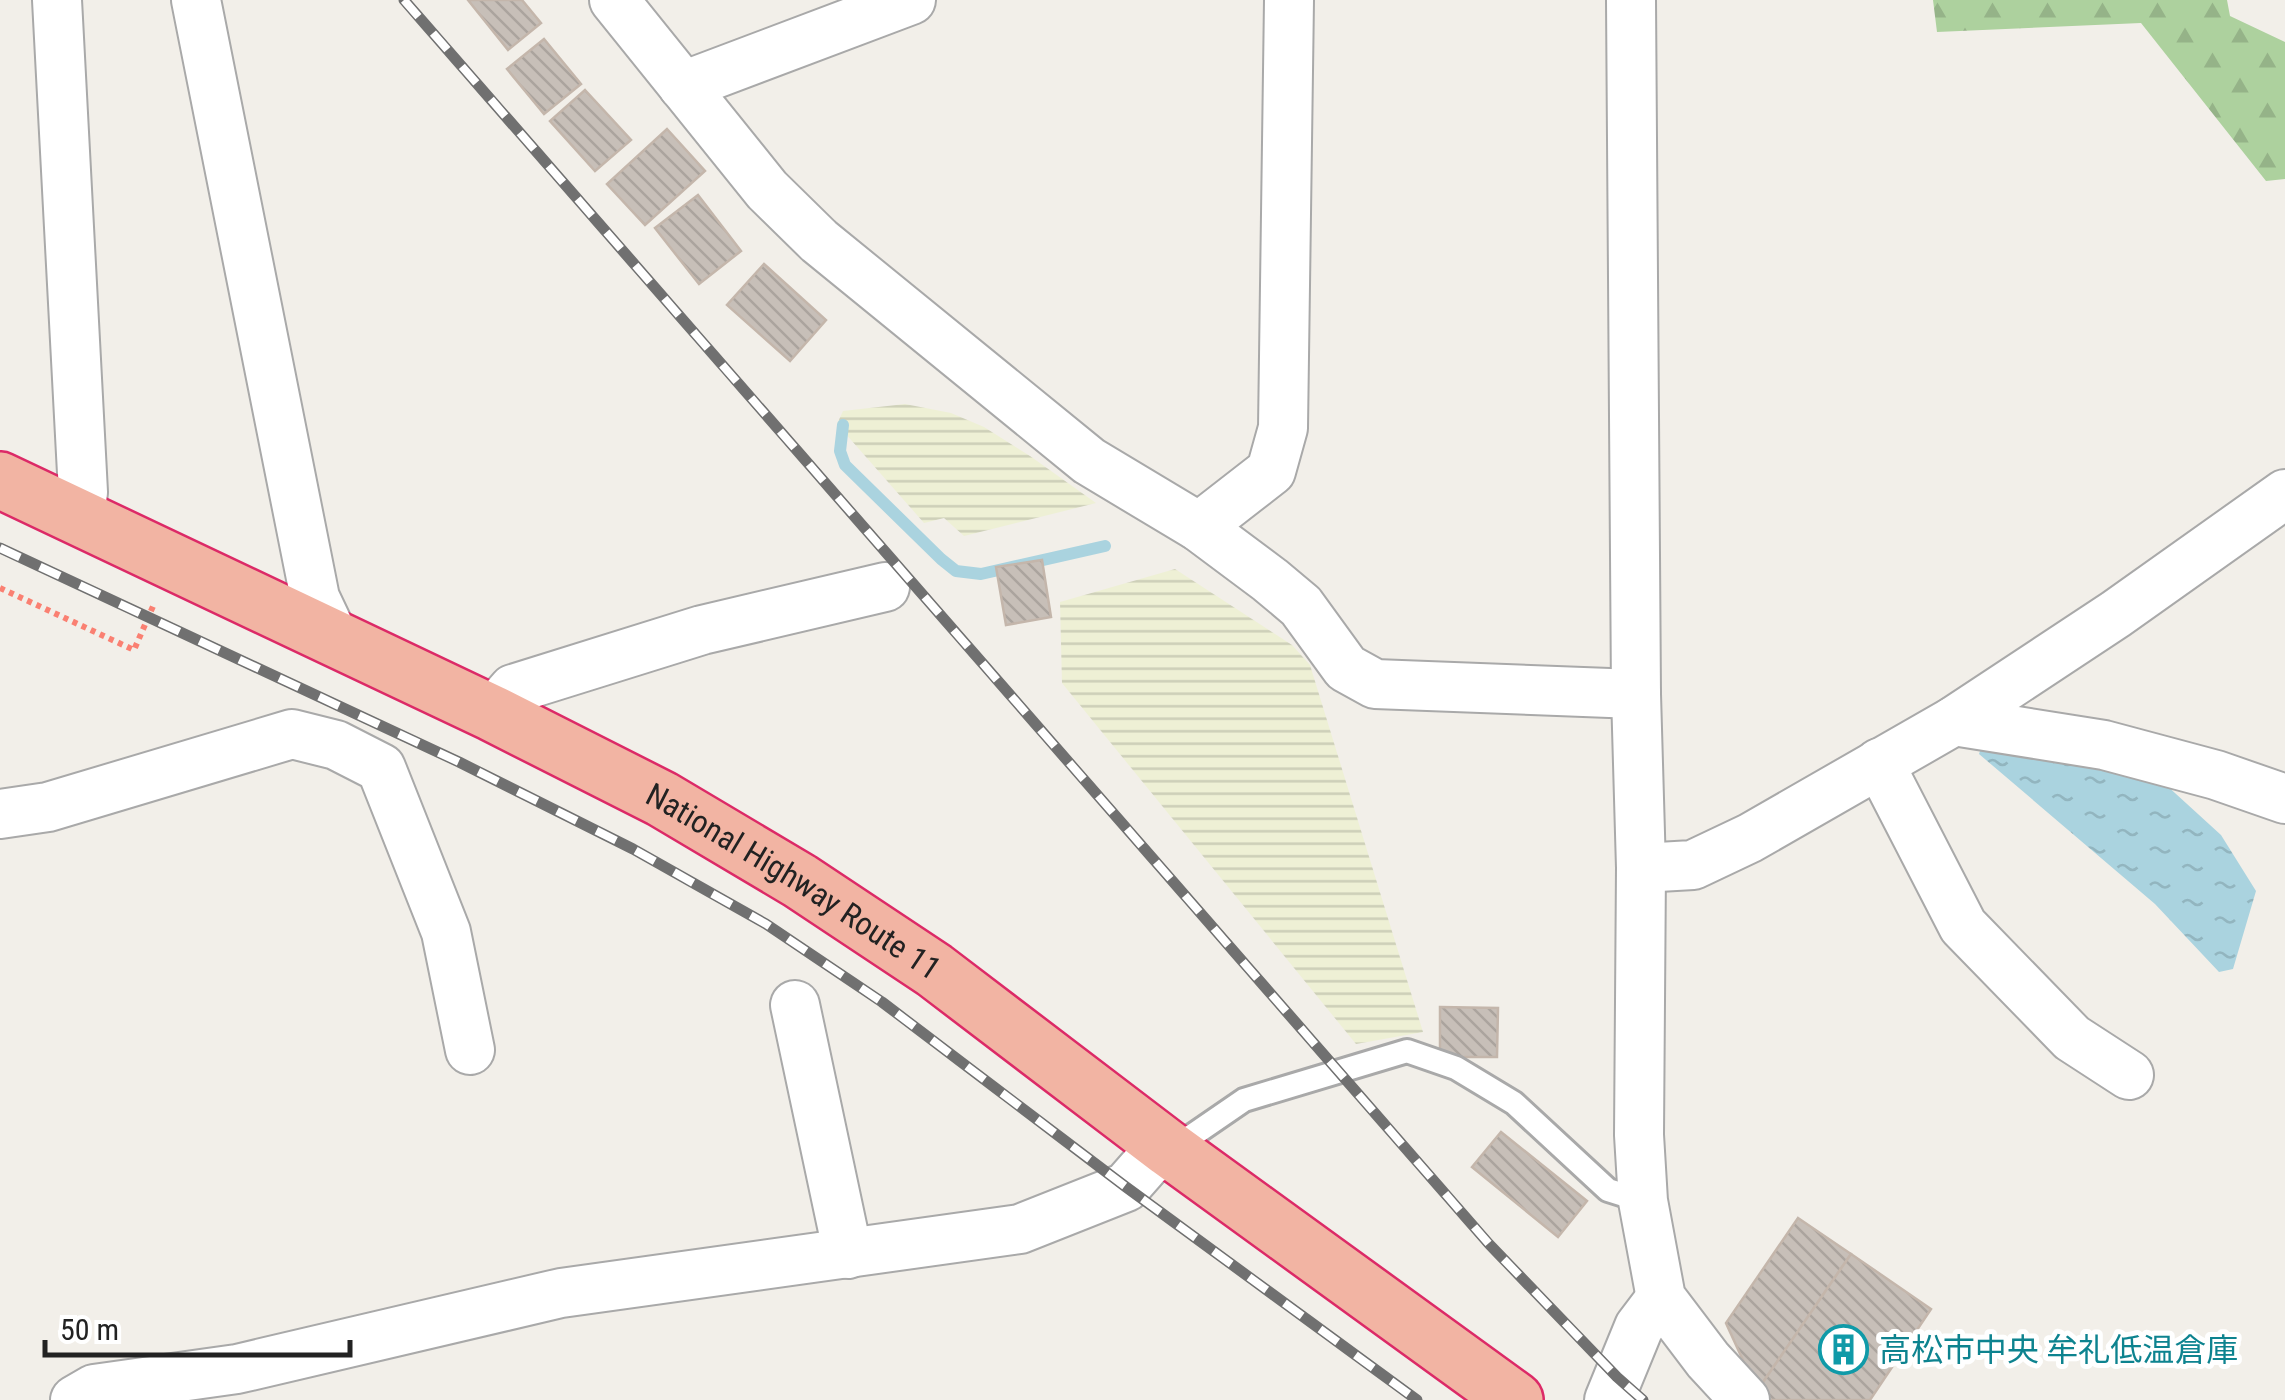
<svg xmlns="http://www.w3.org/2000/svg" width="2285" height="1400" font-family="'Roboto Condensed','Noto Sans JP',sans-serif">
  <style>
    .farmland { fill: url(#farmland-rules) }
    .forest { fill: url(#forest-firs) }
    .water { fill: url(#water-ripples) }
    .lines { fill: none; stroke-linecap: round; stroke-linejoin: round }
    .stream { stroke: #aad3df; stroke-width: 12 }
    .building { fill: url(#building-back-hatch); stroke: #c4b6ab; stroke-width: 2.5 }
    .service-casing { stroke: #a9a9a9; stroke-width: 28 }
    .minor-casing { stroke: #a9a9a9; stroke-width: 52 }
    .trunk-casing { stroke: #dc2a67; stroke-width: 60 }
    .path { stroke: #fa8072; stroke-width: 6; stroke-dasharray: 5 5; stroke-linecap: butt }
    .service { stroke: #fff; stroke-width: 22 }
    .minor { stroke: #fff; stroke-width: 48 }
    .trunk { stroke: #f2b4a3; stroke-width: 55 }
    .rail-casing { stroke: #707070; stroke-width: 11 }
    .rail { stroke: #fff; stroke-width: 8; stroke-dasharray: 22; stroke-linecap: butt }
    .labels { text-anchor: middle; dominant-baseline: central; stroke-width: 10; stroke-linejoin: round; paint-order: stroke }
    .street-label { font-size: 32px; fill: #222; stroke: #fff }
    .culture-label { font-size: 32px; fill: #0d838f; stroke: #fff; text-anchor: start }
  </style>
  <defs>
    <pattern id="farmland-rules" width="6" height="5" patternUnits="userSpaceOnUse" patternTransform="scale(2.5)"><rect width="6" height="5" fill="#eef0d5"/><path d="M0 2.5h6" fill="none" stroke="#ccceb7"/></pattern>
    <pattern id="forest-firs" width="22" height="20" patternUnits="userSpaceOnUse" patternTransform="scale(2.5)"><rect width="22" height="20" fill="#add19e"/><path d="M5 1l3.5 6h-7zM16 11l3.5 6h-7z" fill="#95b388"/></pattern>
    <pattern id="water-ripples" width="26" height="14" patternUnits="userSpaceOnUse" patternTransform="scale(2.5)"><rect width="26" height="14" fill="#aad3df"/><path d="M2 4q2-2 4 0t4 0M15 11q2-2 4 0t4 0" fill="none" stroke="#92b5bf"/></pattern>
    <pattern id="building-back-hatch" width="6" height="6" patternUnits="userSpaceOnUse" patternTransform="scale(2.5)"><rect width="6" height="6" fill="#c7bfb8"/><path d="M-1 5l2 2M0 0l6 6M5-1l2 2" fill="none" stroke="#aba49e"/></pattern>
  </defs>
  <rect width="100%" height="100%" fill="#f2efe9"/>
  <!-- farmland -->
  <g class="farmland">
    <path d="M905,404L951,413L984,427L1030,456L1096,503L964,536L944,518L924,523L837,424L843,411Z"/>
    <path d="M1175,569L1292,645L1310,665L1423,1032L1356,1044L1062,683L1060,602Z"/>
  </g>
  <!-- forest -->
  <path class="forest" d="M1933,0H2227L2230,16L2285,42V179L2266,181L2141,23L1937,32Z"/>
  <!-- water -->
  <path class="water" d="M1984,739L2164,783L2221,835L2256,891L2233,969L2219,972L2155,904L1979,754Z"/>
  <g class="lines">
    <!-- stream -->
    <path class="stream" d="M843,425L840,451L845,465L941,559L956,571L981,574L1105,546"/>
  </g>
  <!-- building -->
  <g class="building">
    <path d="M468,0H522L541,23L508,50Z"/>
    <path d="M544,39L581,84L544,114L507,69Z"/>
    <path d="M585,90L631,140L595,171L550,121Z"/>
    <path d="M667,129L705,171L645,225L607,184Z"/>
    <path d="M698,195L741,251L699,284L655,228Z"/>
    <path d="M764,264L826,320L790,361L727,305Z"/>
    <path d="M1042,560L1051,617L1006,625L996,567Z"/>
    <path d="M1440,1007L1498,1008L1497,1057H1440Z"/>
    <path d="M1501,1132L1587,1201L1558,1237L1472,1167Z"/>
    <path d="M1798,1218L1851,1254L1757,1391L1726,1323Z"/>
    <path d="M1851,1254L1931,1309L1870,1400H1771L1757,1391Z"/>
  </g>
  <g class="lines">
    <defs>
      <path id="service" d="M1171,1148L1193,1135L1244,1100L1407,1051L1456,1068L1514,1103L1608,1190L1643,1201"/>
      <g id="minor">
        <path d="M57,0L83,492L80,519"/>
        <path d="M196,0L315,598L334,638"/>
        <path d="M614,0L767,190L819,241L1089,461L1199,527L1270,580L1301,606L1346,668L1375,684L1636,694"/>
        <path d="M1631,0L1636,694L1641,868L1639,1135L1643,1201L1661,1298L1708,1360L1745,1400"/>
        <path d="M683,86L911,0"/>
        <path d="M1199,527L1271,471L1283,428L1289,0"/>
        <path d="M492,713L513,689L702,630L885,587"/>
        <path d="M1954,721L2104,745L2216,775L2285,799"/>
        <path d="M1879,763L1963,926L2072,1038L2129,1075"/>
        <path d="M0,814L48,807L292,734L336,745L381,768L446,932L470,1050"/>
        <path d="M1641,868L1693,865L1750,838L1954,721L2116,614L2285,494"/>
        <path d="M795,1005L848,1254"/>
        <path d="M75,1400L94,1389L237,1369L561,1293L1020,1229L1126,1187L1148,1162L1169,1149"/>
        <path d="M1609,1400L1639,1327L1661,1298"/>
      </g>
      <g id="trunk">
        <path id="s1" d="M0,480L492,713L662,799L800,881L934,970L1169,1149L1515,1400"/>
      </g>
    </defs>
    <!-- service casing -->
    <use href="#service" class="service-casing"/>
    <!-- minor casing -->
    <use href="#minor" class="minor-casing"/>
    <!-- trunk casing -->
    <use href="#trunk" class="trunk-casing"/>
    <!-- path -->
    <path class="path" d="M0,588L134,650L154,604"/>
    <!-- service -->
    <use href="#service" class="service"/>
    <!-- minor -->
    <use href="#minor" class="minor"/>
    <!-- trunk -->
    <use href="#trunk" class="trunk"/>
    <defs>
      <g id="rail">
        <path d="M404,0L1489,1244L1617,1377L1643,1400"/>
        <path d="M0,548L459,762L633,849L766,924L882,1002L1126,1187L1417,1400"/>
      </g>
    </defs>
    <!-- rail casing -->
    <use href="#rail" class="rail-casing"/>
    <!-- rail -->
    <use href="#rail" class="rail"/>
  </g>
  <!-- icons -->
  <defs>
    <symbol id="building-ring" viewBox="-11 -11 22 22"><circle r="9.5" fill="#fff" stroke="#0f9aa8" stroke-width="1.5"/><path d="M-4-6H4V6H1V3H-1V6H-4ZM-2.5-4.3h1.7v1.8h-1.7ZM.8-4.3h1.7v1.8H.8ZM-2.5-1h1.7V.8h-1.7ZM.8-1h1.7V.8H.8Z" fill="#0f9aa8"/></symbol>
  </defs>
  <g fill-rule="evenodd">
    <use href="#building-ring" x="1816" y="1322" width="55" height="55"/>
  </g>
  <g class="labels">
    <!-- street labels -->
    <g class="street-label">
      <text stroke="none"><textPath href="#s1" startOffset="890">National Highway Route 11</textPath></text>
    </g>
    <!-- culture labels -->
    <g class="culture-label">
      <text x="1879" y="1350">高松市中央 牟礼低温倉庫</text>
    </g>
  </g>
  <!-- scale -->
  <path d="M45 1340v15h305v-15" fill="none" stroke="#222222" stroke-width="5"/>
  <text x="60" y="1340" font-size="30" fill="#222222" stroke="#ffffff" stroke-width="8" paint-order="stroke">50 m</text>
</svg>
